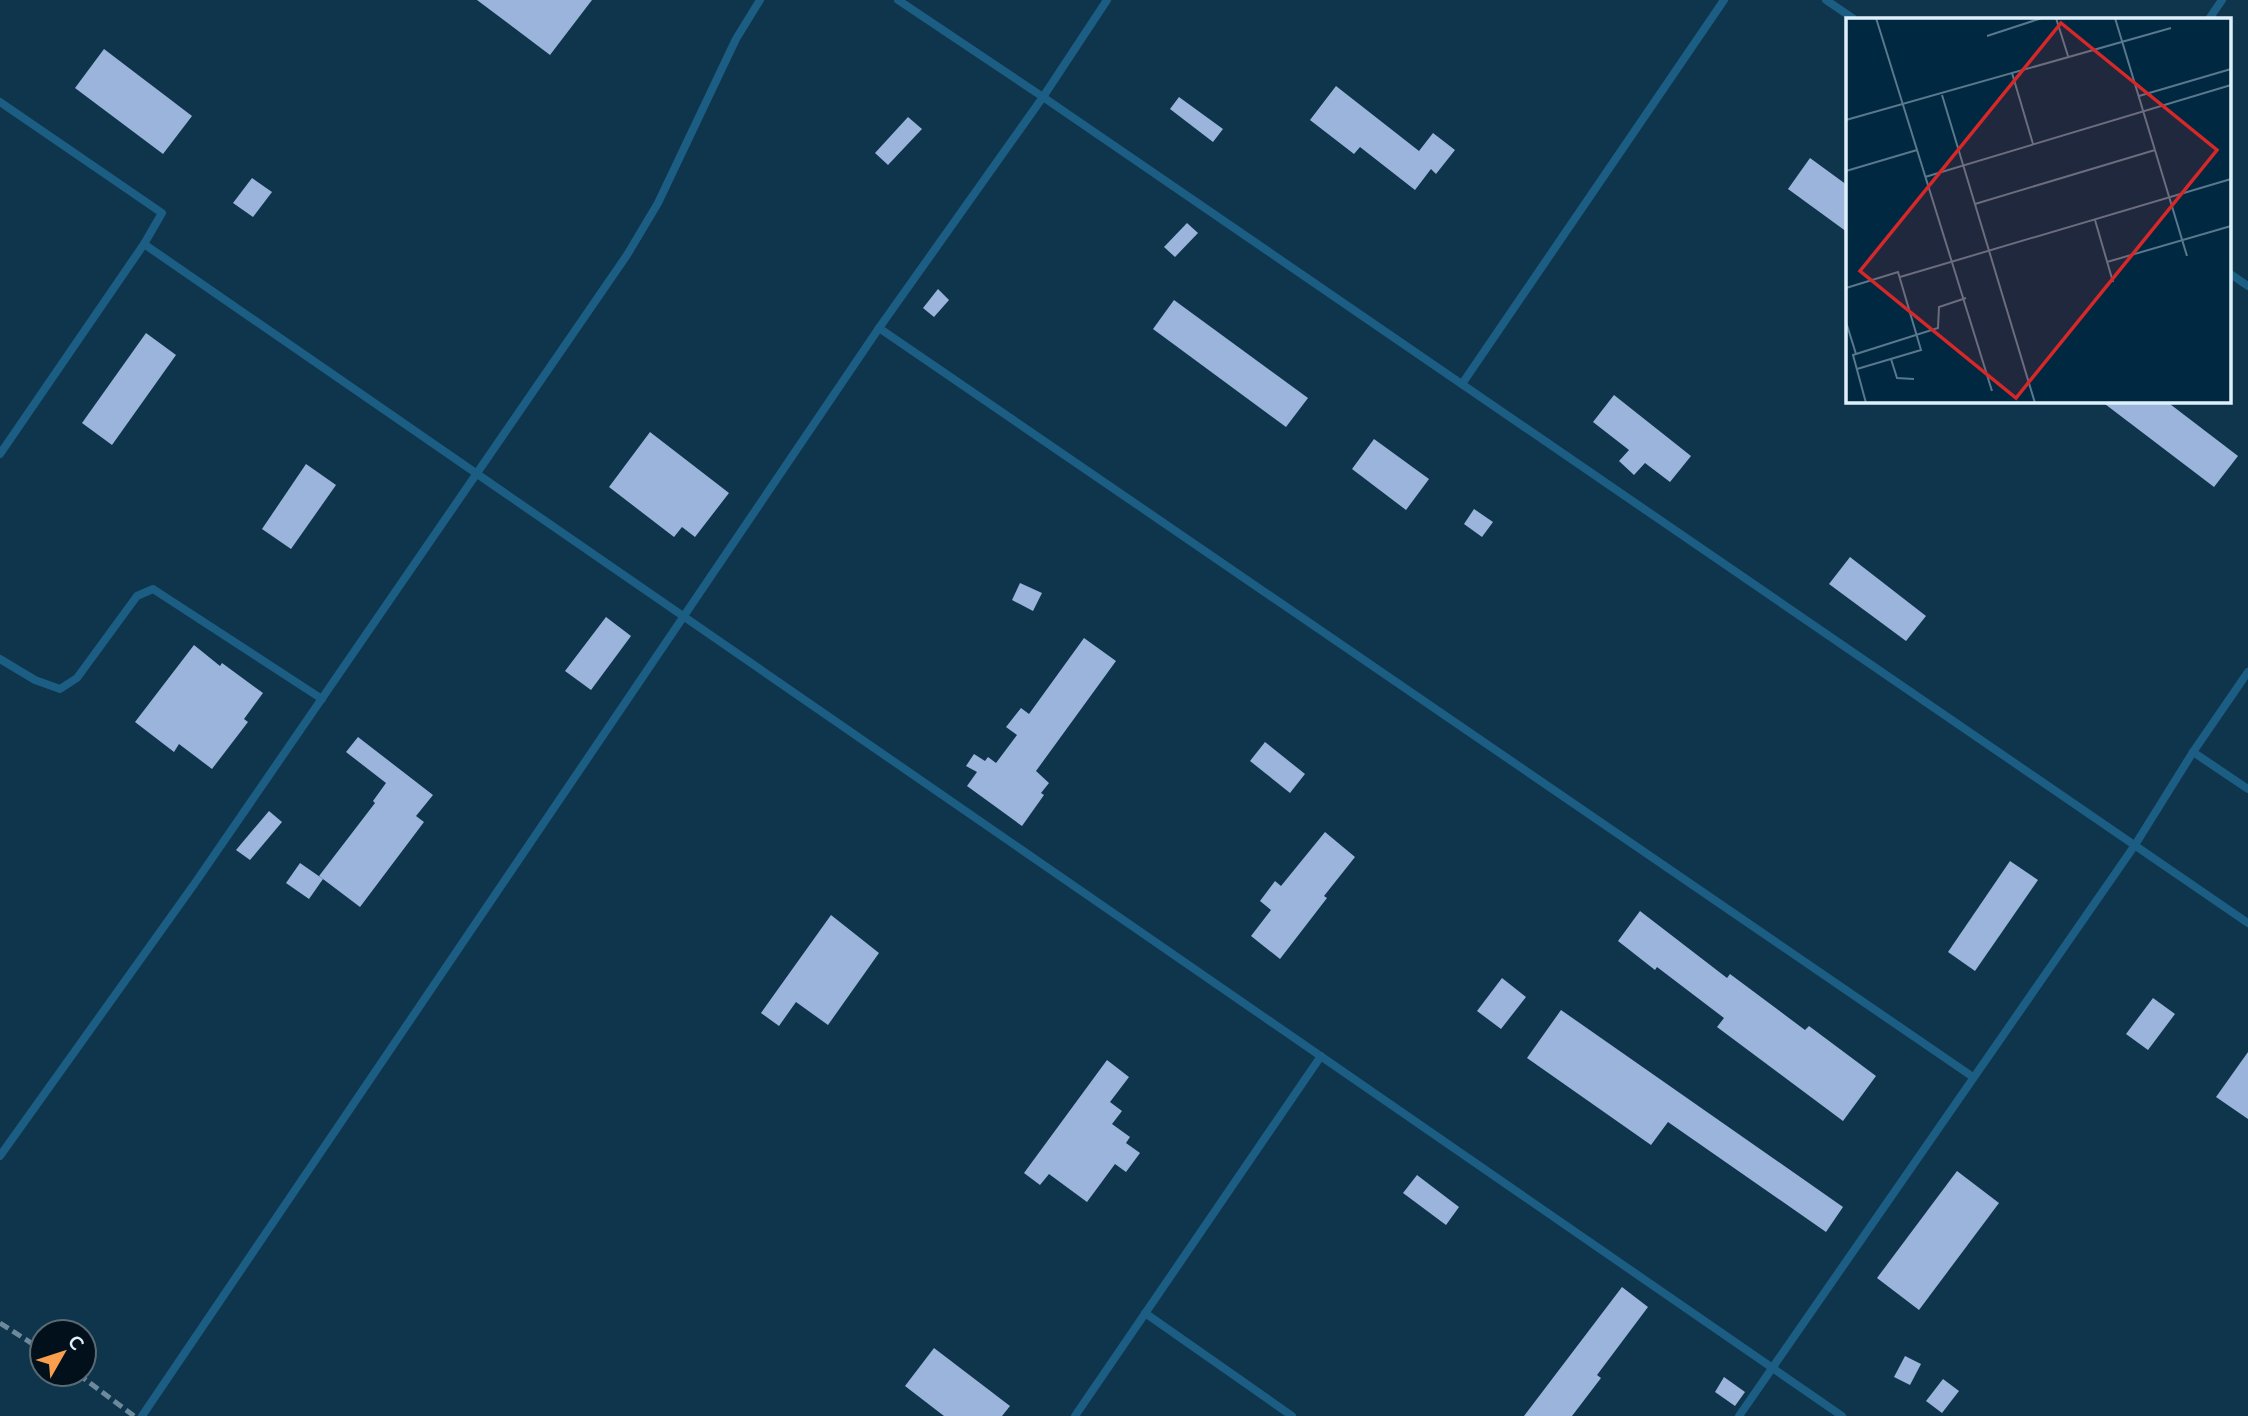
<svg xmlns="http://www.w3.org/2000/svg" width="2248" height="1416" font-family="Mulish,sans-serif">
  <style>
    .built { fill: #0e354c; fill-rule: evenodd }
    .building { fill: #9bb4dc }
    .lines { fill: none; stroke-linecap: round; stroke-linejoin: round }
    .lane { stroke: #1c5d83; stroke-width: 8 }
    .rail { stroke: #6d8a9d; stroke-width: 5; stroke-dasharray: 10 5; stroke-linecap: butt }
    .inset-road { fill: none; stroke: #59788c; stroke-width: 2 }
    .view { fill: #d62828; fill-opacity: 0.15; stroke: #d62828; stroke-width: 3.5 }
    .inset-edge { fill: none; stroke: #dff0fd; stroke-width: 3.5 }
  </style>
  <rect width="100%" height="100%" fill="#002841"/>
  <!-- built -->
  <path class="built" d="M0,0H2248V1416H0ZM1847,19H2229V401H1847ZM42,1332H84V1374H42Z"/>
  <!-- building -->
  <g class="building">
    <path d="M477,0H592L550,55Z"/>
    <path d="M104,49L192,116L163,154L75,88Z"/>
    <path d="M1336,86L1419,151L1433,133L1455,150L1436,174L1431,169L1415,190L1360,147L1354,154L1310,120Z"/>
    <path d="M1179,97L1223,129L1213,142L1170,109Z"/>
    <path d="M908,117L922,129L888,165L875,153Z"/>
    <path d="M1810,158L1847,185V232L1788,189Z"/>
    <path d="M252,178L272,192L253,217L233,203Z"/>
    <path d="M1187,223L1198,233L1175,257L1164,247Z"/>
    <path d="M938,289L949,300L934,317L923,308Z"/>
    <path d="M1174,300L1308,398L1286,427L1153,329Z"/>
    <path d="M146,333L176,355L112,445L82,423Z"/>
    <path d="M1614,395L1691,456L1670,482L1645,463L1634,475L1619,461L1629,450L1593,422Z"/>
    <path d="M2101,401H2166L2238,456L2214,487Z"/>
    <path d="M650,432L729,493L695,537L682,527L674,537L609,487Z"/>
    <path d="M1374,439L1429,479L1406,510L1352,469Z"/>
    <path d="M306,464L336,485L291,549L262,529Z"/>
    <path d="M1474,509L1493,522L1482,537L1464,524Z"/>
    <path d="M1850,557L1926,616L1906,641L1829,584Z"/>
    <path d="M1020,583L1042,593L1033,611L1012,600Z"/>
    <path d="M606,617L631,636L591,690L565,671Z"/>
    <path d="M1084,638L1116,661L1036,771L1049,783L1041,793L1044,795L1022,826L967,786L977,772L966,766L974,754L985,761L988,757L996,763L1017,735L1006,727L1021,708L1029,714Z"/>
    <path d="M194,645L220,666L222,663L263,693L244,719L248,722L212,769L179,744L174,752L135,722Z"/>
    <path d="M358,737L433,795L416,816L424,822L360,907L319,876L375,803L373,801L386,783L346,752Z"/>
    <path d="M1265,742L1305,774L1290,793L1250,761Z"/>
    <path d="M269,811L282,822L250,860L236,850Z"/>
    <path d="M1325,832L1355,857L1324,896L1327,898L1280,959L1251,936L1271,910L1260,901L1275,881L1281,886Z"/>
    <path d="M2010,861L2038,880L1975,971L1948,952Z"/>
    <path d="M300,863L323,879L309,899L286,883Z"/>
    <path d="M1640,911L1727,978L1730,974L1805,1030L1809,1026L1876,1076L1843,1121L1717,1027L1724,1018L1657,967L1655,970L1618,941Z"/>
    <path d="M831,915L879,953L828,1025L796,1002L779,1026L761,1013Z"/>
    <path d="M1502,978L1526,997L1501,1029L1477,1011Z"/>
    <path d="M2153,998L2175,1014L2148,1050L2126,1034Z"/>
    <path d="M1561,1010L1843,1207L1826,1232L1668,1122L1651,1145L1527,1058Z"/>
    <path d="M2248,1052V1119L2216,1097Z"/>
    <path d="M1107,1060L1129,1077L1110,1102L1122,1111L1112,1124L1130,1137L1126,1143L1140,1153L1126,1172L1115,1164L1087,1202L1049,1174L1040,1185L1024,1173Z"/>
    <path d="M1957,1171L1999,1203L1919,1310L1877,1278Z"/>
    <path d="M1417,1175L1459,1207L1446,1225L1403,1193Z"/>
    <path d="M1622,1287L1648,1307L1597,1375L1601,1378L1572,1416H1524Z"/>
    <path d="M934,1348L1010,1406L1002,1416H944L905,1386Z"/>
    <path d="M1905,1356L1921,1364L1910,1385L1894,1377Z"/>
    <path d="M1724,1377L1745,1392L1735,1406L1715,1392Z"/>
    <path d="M1943,1379L1959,1391L1942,1413L1926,1401Z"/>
  </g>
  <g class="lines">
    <!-- lane -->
    <g class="lane">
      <path d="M898,0L1043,97L2248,923"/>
      <path d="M1826,0L1854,19"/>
      <path d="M2209,19L2222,0"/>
      <path d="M0,102L162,213L144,244L0,454"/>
      <path d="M144,244L1842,1416"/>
      <path d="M2229,273L2248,286"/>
      <path d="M879,328L1973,1077"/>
      <path d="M1462,384L1724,0"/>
      <path d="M0,659L35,680L60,689L77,678L137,596L153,589L322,699"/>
      <path d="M2193,752L2248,789"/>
      <path d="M0,1156L195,883L627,255L658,203L736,39L760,0"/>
      <path d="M1145,1313L1292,1416"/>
      <path d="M142,1416L879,328L1043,97L1107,0"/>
      <path d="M1075,1416L1321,1056"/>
      <path d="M1739,1416L2135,845L2193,752L2248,672"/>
    </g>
    <!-- rail -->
    <g class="rail">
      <path d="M0,1323L42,1350"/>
      <path d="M78,1374L134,1416"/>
    </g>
  </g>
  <!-- overview -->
  <g transform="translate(1846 18)">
    <rect width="385" height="385" fill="#002841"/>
    <path class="inset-road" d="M30,0L146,373M210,0L222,38M269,0L341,238M141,18L196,0M166,55L187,126M96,77L189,385M293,78L385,51M0,102L325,10M0,153L71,132M79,159L385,67M129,186L309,132M249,202L267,264M261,244L385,208M54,259L385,161M0,270L52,254L75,332L11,351M0,304L10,336M45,341L51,360L68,361M20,385L7,337L92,310L93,289L120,280"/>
    <path class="view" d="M215,5L371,132L170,380L14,253Z"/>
    <rect width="385" height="385" class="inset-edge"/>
  </g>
  <!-- north arrow -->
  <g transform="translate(63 1353) rotate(51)"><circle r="33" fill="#02101b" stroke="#5a6a75" stroke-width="2"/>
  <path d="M0-5L12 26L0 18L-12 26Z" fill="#fa9f4e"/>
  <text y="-10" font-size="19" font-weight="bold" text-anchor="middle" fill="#dff0fd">С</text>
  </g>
</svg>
